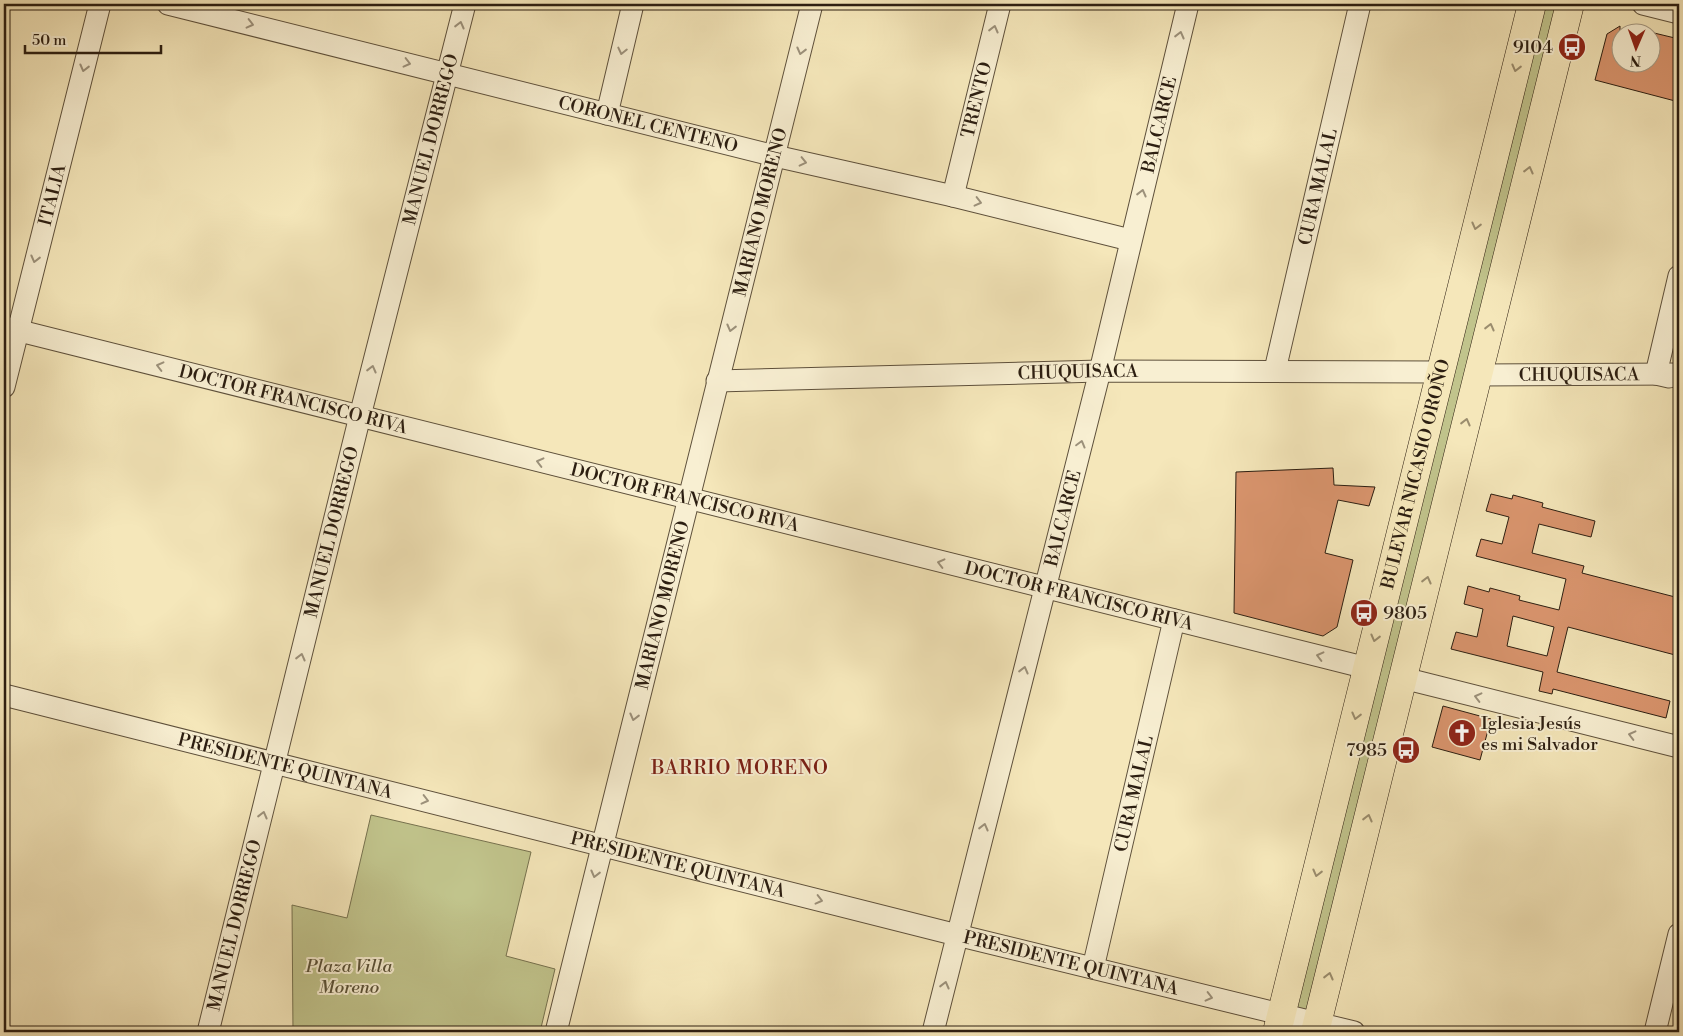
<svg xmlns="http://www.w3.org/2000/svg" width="1683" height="1036" font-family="'Libre Bodoni',serif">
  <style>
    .green { fill: #c1c48c; stroke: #76714e }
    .building { fill: #da956e; stroke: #2c1e11; fill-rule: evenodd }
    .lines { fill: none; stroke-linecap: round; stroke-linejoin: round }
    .street-casing { stroke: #5e503b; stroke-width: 23 }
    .primary-casing { stroke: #2c1e11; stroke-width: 29 }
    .street { stroke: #f8efd2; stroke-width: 21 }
    .primary { stroke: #f5e7ba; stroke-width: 28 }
    .oneway { stroke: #9c917b }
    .oneway2 { stroke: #9b8d6e }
    .labels { text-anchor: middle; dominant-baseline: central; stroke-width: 4; stroke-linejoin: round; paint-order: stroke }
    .poi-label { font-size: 18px; fill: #2c1e11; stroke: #f8efd2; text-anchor: end }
    .street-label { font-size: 18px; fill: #2c1e11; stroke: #f8efd2 }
    .park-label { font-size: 18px; font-style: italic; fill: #595036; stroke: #f8efd2 }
    .neighbourhood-label { font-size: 19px; letter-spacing: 1px; fill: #7a1f14; stroke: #f8efd2 }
  </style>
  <rect width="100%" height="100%" fill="#f5e7ba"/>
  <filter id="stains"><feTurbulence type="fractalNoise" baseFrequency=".004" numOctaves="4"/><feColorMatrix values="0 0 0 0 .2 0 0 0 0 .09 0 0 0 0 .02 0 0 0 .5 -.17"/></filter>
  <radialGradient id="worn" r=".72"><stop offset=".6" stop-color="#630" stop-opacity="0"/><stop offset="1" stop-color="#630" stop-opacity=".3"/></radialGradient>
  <!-- green -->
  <g class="green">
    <path d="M1532,4H1570L1315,1032H1277Z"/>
    <path d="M371,815L531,852L506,956L555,969L540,1032H293L292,905L347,918Z"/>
  </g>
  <!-- building -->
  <g class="building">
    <path d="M1620,26V62H1650V32L1679,39V102L1595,80L1607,34Z"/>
    <path d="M1333,468L1334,485L1375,487L1369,506L1338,500L1325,553L1353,560L1337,627L1323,636L1234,613L1236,472Z"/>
    <path d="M1491,494L1512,499L1513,495L1543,503L1542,507L1595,521L1591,537L1539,524L1532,553L1584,566L1582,573L1679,598V656L1568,627L1557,672L1670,701L1666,718L1553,689L1552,694L1539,691L1543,672L1451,649L1456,632L1477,637L1483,609L1464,604L1468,586L1489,592L1490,588L1520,596L1519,600L1559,610L1566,579L1476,556L1481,539L1502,544L1509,517L1486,511ZM1513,616L1554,627L1547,656L1507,646Z"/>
    <path d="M1443,706L1491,719L1480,760L1432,747Z"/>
  </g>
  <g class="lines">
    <defs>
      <g id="street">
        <path id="s1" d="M168,4L775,156L953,196L1130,240"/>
        <path d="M1643,4L1679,13"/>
        <path d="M607,114L633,4"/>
        <path id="s2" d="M953,196L1000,4"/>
        <path id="s3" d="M4,327L1367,668"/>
        <path id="s4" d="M1275,370L1360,4"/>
        <path id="s5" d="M1478,375L1679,374"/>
        <path d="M1669,377L1656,374L1679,276"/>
        <path id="s6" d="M717,381L1100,371L1440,372"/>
        <path id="s7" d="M4,387L100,4"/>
        <path d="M1403,678L1679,747"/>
        <path id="s8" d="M4,695L957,935L1354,1032"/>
        <path id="s9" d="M1093,968L1174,620"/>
        <path id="s10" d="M208,1032L360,416L465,4"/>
        <path id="s11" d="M556,1032L812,4"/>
        <path id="s12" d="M933,1032L1100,371L1188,4"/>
        <path d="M1655,1032L1679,934"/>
      </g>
      <g id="primary">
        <path id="s13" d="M1277,1032L1532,4"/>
        <path d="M1315,1032L1570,4"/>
      </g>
    </defs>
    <!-- street casing -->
    <use href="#street" class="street-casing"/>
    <!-- primary casing -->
    <use href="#primary" class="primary-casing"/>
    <!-- street -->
    <use href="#street" class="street"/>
    <!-- primary -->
    <use href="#primary" class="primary"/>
  </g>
  <!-- one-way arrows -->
  <defs><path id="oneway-chevron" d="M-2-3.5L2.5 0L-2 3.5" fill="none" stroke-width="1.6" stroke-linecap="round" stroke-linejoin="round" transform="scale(1.25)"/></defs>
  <g class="oneway">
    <use href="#oneway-chevron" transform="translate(250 24) rotate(14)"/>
    <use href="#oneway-chevron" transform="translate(460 25) rotate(-76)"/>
    <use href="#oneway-chevron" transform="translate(994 29) rotate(-76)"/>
    <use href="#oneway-chevron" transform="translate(1180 35) rotate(-76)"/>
    <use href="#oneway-chevron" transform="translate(622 51) rotate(103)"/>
    <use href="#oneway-chevron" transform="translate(801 51) rotate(104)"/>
    <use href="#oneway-chevron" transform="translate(407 63) rotate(14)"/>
    <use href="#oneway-chevron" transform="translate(84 68) rotate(104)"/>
    <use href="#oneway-chevron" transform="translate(803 162) rotate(13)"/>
    <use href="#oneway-chevron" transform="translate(1142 193) rotate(-76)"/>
    <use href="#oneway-chevron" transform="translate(978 202) rotate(14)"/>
    <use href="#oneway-chevron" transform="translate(35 259) rotate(104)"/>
    <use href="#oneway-chevron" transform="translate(731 328) rotate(104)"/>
    <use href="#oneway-chevron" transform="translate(160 366) rotate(-166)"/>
    <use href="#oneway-chevron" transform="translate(372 369) rotate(-76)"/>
    <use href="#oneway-chevron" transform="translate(1081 444) rotate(-75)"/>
    <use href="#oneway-chevron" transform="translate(540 462) rotate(-166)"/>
    <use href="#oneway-chevron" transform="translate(941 563) rotate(-166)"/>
    <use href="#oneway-chevron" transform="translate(1320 656) rotate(-166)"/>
    <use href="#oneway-chevron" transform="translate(301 657) rotate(-76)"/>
    <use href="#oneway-chevron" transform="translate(1024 670) rotate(-76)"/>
    <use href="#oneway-chevron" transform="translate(1478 697) rotate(-166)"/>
    <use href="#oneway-chevron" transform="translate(634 717) rotate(104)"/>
    <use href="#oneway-chevron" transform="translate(1632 735) rotate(-166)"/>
    <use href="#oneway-chevron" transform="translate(425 800) rotate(14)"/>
    <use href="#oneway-chevron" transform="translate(263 815) rotate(-76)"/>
    <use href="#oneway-chevron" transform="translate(984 827) rotate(-76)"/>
    <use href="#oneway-chevron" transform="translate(595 874) rotate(104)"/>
    <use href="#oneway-chevron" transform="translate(819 900) rotate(14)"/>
    <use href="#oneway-chevron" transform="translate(945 985) rotate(-76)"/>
    <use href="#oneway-chevron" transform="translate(1209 997) rotate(14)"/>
  </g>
  <g class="oneway2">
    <use href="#oneway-chevron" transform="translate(1516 68) rotate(104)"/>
    <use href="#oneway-chevron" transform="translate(1529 170) rotate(-76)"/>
    <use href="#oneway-chevron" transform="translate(1476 226) rotate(104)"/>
    <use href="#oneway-chevron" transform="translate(1490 327) rotate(-76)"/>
    <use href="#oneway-chevron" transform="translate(1466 422) rotate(-76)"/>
    <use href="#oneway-chevron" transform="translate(1427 580) rotate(-76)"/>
    <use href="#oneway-chevron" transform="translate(1375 638) rotate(104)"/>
    <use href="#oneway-chevron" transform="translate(1356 716) rotate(104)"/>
    <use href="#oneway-chevron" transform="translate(1368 818) rotate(-76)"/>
    <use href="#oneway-chevron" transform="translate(1317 873) rotate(104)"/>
    <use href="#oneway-chevron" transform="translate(1329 976) rotate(-76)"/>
  </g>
  <!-- icons -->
  <defs>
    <symbol id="bus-disc" viewBox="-11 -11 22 22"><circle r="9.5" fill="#8f2418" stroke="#f8efd2"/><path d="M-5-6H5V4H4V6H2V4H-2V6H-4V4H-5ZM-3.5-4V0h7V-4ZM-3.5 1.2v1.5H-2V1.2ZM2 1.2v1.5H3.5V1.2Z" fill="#fff"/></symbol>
    <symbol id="church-disc" viewBox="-11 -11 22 22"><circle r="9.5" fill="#8f2418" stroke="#f8efd2"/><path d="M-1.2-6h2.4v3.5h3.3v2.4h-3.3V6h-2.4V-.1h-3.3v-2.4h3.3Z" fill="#fff"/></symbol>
  </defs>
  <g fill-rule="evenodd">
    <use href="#bus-disc" x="1556" y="31" width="32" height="32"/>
    <use href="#bus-disc" x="1348" y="597" width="32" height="32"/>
    <use href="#church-disc" x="1446" y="717" width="32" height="32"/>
    <use href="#bus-disc" x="1390" y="734" width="32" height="32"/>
  </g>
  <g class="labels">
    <!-- poi labels -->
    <g class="poi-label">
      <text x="1553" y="47">9104</text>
      <text x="1383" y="613" text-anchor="start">9805</text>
      <text x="1481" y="723" text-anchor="start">Iglesia Jesús<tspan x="1481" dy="21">es mi Salvador</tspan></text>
      <text x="1387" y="750">7985</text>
    </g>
    <!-- street labels -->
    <g class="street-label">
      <text stroke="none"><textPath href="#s2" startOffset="99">TRENTO</textPath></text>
      <text stroke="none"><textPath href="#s1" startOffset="495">CORONEL CENTENO</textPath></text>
      <text stroke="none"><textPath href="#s12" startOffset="935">BALCARCE</textPath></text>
      <text stroke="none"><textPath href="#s10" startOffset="920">MANUEL DORREGO</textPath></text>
      <text stroke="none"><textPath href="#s4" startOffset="188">CURA MALAL</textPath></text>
      <text stroke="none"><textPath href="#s7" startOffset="198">ITALIA</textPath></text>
      <text stroke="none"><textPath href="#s11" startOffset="845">MARIANO MORENO</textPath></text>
      <text stroke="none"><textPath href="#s6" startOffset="361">CHUQUISACA</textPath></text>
      <text stroke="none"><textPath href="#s5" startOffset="101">CHUQUISACA</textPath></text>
      <text stroke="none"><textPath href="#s3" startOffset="298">DOCTOR FRANCISCO RIVA</textPath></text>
      <text stroke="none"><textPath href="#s13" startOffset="575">BULEVAR NICASIO OROÑO</textPath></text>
      <text stroke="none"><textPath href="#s3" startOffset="702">DOCTOR FRANCISCO RIVA</textPath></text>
      <text stroke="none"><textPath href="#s12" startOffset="530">BALCARCE</textPath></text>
      <text stroke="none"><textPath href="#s10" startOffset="515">MANUEL DORREGO</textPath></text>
      <text stroke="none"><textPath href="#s3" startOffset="1108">DOCTOR FRANCISCO RIVA</textPath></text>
      <text stroke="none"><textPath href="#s11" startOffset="440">MARIANO MORENO</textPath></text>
      <text stroke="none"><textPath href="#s8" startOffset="290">PRESIDENTE QUINTANA</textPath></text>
      <text stroke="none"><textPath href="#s9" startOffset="179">CURA MALAL</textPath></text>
      <text stroke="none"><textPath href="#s8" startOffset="695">PRESIDENTE QUINTANA</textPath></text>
      <text stroke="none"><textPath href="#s10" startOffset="110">MANUEL DORREGO</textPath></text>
      <text stroke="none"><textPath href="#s8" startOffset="1100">PRESIDENTE QUINTANA</textPath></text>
    </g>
    <!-- park labels -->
    <g class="park-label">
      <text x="349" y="966">Plaza Villa<tspan x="349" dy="21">Moreno</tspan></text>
    </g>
    <!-- neighbourhood labels -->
    <g class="neighbourhood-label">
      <text x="740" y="768">BARRIO MORENO</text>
    </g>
  </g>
  <!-- margin -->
  <rect width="1683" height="1036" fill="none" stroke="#f5e7ba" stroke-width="20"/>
  <rect x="5" y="5" width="1673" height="1026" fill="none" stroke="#2c1e11" stroke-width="2.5"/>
  <rect x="10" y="10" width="1663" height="1016" fill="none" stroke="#2c1e11"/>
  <!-- north arrow -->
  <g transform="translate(1636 48) rotate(182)"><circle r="24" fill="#f8efd2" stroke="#a69b85"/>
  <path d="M0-4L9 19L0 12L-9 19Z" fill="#8f2418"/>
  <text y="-8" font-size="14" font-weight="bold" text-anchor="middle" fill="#2c1e11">N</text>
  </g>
  <!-- scale -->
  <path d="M25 45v8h136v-8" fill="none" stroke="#2c1e11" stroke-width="2.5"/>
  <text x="32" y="45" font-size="15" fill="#2c1e11" stroke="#f8efd2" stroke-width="4" paint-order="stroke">50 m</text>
  <rect width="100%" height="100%" filter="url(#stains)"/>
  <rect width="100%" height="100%" fill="url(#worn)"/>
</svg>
